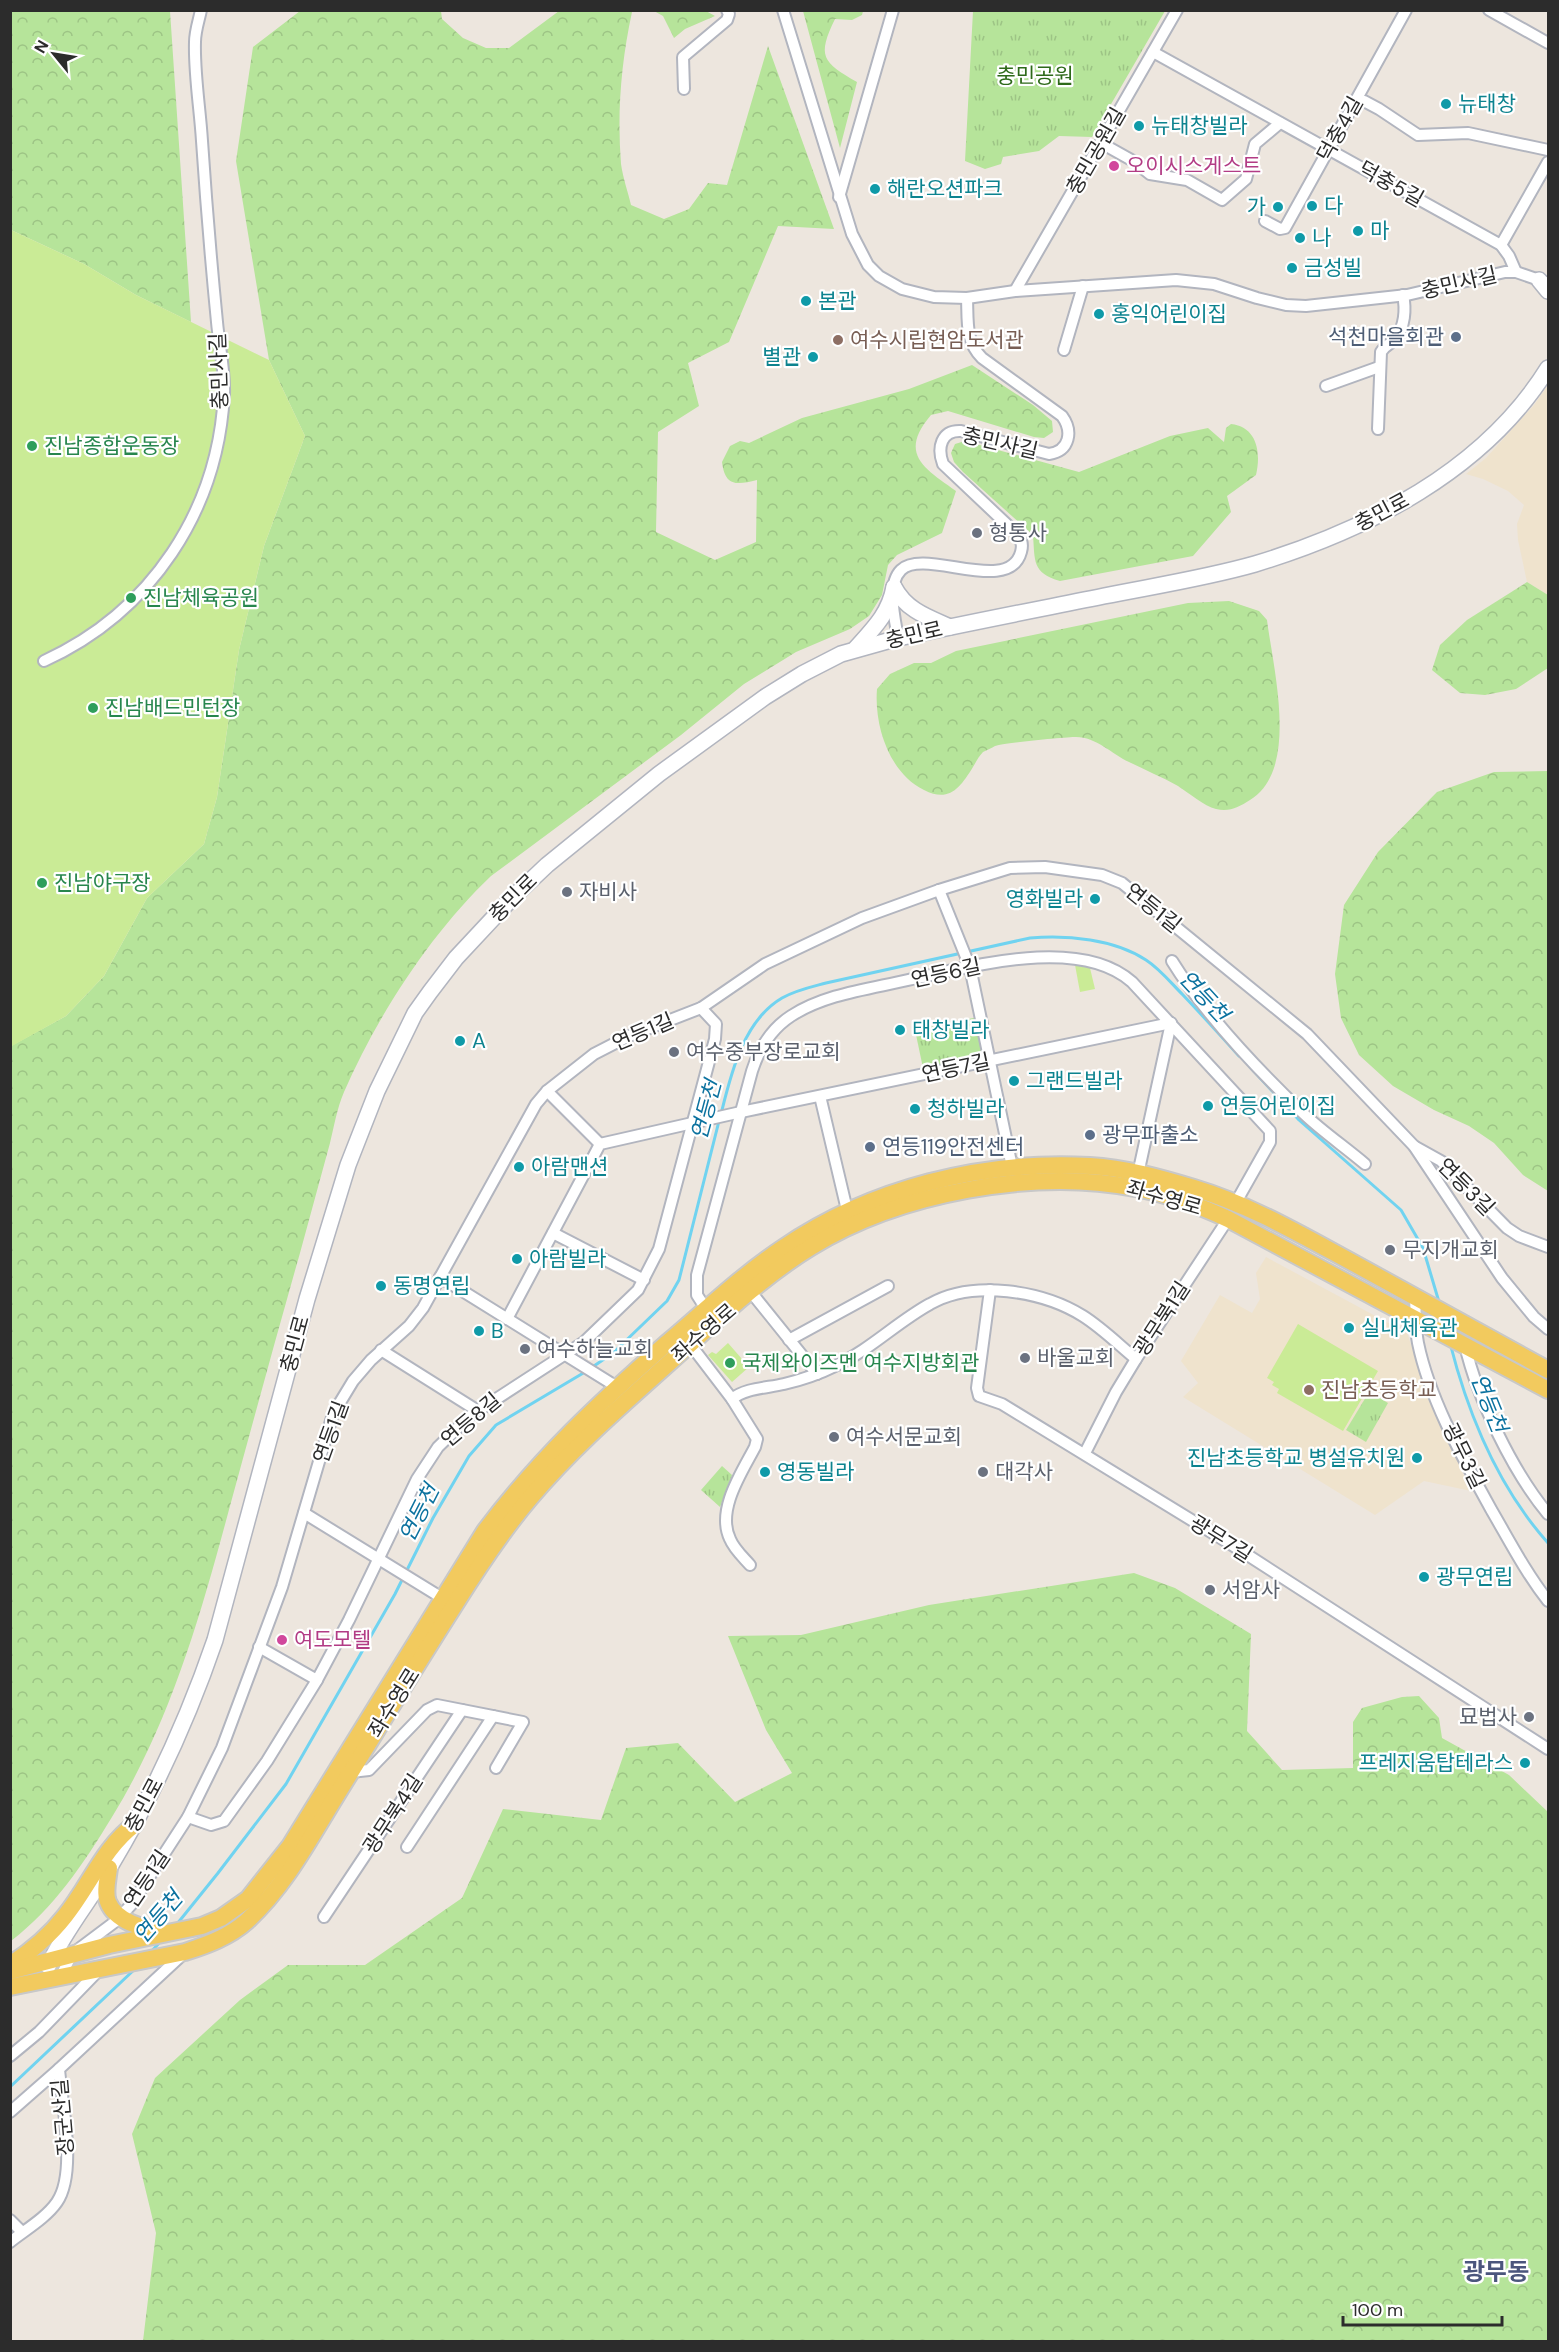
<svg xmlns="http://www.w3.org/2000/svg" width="1559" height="2352" font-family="'DM Sans','Noto Sans KR',sans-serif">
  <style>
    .education { fill: #efe3cd }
    .forest { fill: url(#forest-crowns) }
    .park { fill: url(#park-tufts) }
    .pitch { fill: #caeb96 }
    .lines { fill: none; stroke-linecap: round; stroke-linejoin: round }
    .stream { stroke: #70d3f0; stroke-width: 3 }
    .street-casing { stroke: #b2b5bf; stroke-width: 14 }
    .secondary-casing { stroke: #b2b5bf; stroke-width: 18 }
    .primary-casing { stroke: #c8c8c8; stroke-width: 20 }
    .street { stroke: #fff; stroke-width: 10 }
    .secondary { stroke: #fff; stroke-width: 15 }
    .primary { stroke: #f2ca5e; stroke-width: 16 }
    .culture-dot { fill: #0f9aa8; stroke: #fff; stroke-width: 2 }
    .hotel-dot { fill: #d1479c; stroke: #fff; stroke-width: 2 }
    .service-dot { fill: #5c6f8a; stroke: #fff; stroke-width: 2 }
    .education-dot { fill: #8d6e63; stroke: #fff; stroke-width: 2 }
    .leisure-dot { fill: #2e9e5b; stroke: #fff; stroke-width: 2 }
    .worship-dot { fill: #6b7280; stroke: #fff; stroke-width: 2 }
    .labels { text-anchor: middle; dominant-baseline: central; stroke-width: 4.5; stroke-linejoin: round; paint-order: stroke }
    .park-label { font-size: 21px; fill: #2e6a1a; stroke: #fff }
    .culture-label { font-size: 21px; fill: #0d838f; stroke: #fff; text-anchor: start }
    .street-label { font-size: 21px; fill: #2c2c2c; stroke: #fff }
    .hotel-label { font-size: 21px; fill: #b23c85; stroke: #fff; text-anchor: start }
    .service-label { font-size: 21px; fill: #4e5e75; stroke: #fff; text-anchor: start }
    .education-label { font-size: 21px; fill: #785e54; stroke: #fff; text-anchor: start }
    .leisure-label { font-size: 21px; fill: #27864d; stroke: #fff; text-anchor: start }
    .worship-label { font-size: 21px; fill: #5b616d; stroke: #fff; text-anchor: start }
    .water-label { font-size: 22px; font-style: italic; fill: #0c729f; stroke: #fff }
    .quarter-label { font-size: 24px; font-weight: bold; fill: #4b567d; stroke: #fff }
  </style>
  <defs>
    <pattern id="forest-crowns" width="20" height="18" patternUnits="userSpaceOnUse" patternTransform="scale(1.5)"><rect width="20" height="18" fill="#b6e49a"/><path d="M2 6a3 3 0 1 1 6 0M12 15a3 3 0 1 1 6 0" fill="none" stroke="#9dc485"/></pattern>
    <pattern id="park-tufts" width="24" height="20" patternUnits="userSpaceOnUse" patternTransform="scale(1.5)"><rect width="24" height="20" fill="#b6e49a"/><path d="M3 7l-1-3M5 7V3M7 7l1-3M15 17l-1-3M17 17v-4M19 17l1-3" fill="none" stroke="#9dc485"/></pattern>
  </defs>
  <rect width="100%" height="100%" fill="#ede6de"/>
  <!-- education -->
  <g class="education">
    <path d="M1548,385V595L1527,582L1518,540L1517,524L1524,505L1508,491L1483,479L1466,474L1486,458L1534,405Z"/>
    <path d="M1266,1257L1407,1333L1432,1405L1471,1491L1424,1481L1375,1515L1183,1397L1198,1383L1181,1361L1220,1295L1252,1313L1260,1299L1256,1273Z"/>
  </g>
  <!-- forest -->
  <g class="forest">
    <path d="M11,11H170L191,322L136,295L84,264L11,230Z"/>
    <path d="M300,11H441L442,19L463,38L486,48H509L559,11H636L632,12C621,63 617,113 621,164C623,178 628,192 631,205L664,219L689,209L708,183L727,185L768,46L834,229L778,226L729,342L688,363L699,406L658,432L656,532L715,560L756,542L757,480C737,485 725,487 722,462L730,446L740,441L749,443L802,418L909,389L972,365L1033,405L1052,421L1053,432L1044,438L1034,437L948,411L931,415C898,454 924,468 956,491L942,533L897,555L888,565L882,595L869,616L850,629L796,652L744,684L681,735L491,876C431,933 377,1016 344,1092C337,1108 334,1127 330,1143C320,1180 310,1216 300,1253C276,1337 253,1422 230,1506C201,1614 171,1721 112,1817C84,1863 54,1908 11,1941V1046L66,1016L104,976L147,898L204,844L217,797L239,650L264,546L305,436L269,360L236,161L253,47Z"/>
    <path d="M654,11H706L715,16L685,29L674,38L663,16Z"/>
    <path d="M803,11H863L862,15L852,20L835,19C817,56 822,62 857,82L840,148Z"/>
    <path d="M1231,424C1258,427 1261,454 1256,475L1227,496L1231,512L1193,556L1060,581C1032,573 1035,561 1033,535L963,472L954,462L951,453L955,444L965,441L1079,472L1170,436L1208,428L1224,442L1226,428Z"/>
    <path d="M1527,582L1548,595V668L1516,689L1485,695L1460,693L1432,670L1440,645L1467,620Z"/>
    <path d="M1229,601L1259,611L1267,620C1273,668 1300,770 1250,800C1239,807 1230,812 1216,809C1204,806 1189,793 1178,786C1162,777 1145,770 1129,762C1112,754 1096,737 1076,737C1067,737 1001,743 995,746C992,748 987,750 983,752C979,756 976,762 973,767C960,788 949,803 924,790C889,773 874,725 877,689L890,674L914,663H931L956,651L1188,603Z"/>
    <path d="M1548,771V1191L1523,1175L1494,1143L1469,1126L1434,1110L1393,1086L1359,1055L1341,1018L1335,974L1344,905L1378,852L1437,792L1494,772Z"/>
    <path d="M1134,1573L1175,1588L1251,1634L1247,1731L1282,1770L1353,1768V1722L1362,1708L1402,1697L1419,1696L1439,1718L1442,1738L1509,1775L1548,1812V2341H143L156,2233L132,2134L155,2078L240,2000L288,1965H365L462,1898L503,1809L601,1820L626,1748L678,1743L735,1802L792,1773L766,1730L728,1636L801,1635L929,1605Z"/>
  </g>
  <!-- park -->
  <g class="park">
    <path d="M973,11V10L1165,11L1092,137L1059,136L1039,151L1003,157L1001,164L985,169L965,161Z"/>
    <path d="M978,1017L984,1049L981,1056L923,1068L915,1030Z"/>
    <path d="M1369,1392L1388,1403L1366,1442L1346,1430Z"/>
    <path d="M722,1466L732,1475L720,1507L701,1490Z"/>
  </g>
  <!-- pitch -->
  <g class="pitch">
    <path d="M11,230L84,264L136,295L269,360L305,436L264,546L239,650L217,797L204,844L147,898L104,976L66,1016L12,1046Z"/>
    <path d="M1075,965L1090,968L1095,989L1080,992Z"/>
    <path d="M1298,1324L1378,1371L1343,1431L1277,1393L1279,1389L1272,1385L1274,1382L1267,1378Z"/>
    <path d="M728,1343L749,1367L732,1382L708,1355L712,1352L716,1354Z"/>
  </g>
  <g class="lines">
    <!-- stream -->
    <g class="stream">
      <path d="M1250,1067L1299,1120L1401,1210L1423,1248L1439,1302"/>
      <path d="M721,1114C731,1074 743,1021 782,998C796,990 811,987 826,983L1030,938C1068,935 1114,939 1146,960C1160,969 1171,983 1183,995C1202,1015 1221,1036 1239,1056"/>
      <path d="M1450,1343C1468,1414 1499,1488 1548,1543"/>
      <path d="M591,1368L613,1353L667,1301L679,1280L719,1121"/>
      <path d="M177,1924L218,1873L286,1784L395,1594L433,1518L469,1456L496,1425L585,1372"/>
      <path d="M150,1953L160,1942"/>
      <path d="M10,2087L136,1968"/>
    </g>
    <defs>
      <g id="street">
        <path d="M783,10L852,234L868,265L879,276L902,289L934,297L967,298L1015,291L1176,280L1214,284L1257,298L1286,305L1306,306L1407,295L1505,272H1516L1545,282"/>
        <path d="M1489,10L1548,43"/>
        <path d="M1153,52L1501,245L1509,256L1516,272"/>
        <path d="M684,89L683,57L727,20L729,14L727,10"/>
        <path d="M1356,100L1364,101L1379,109L1418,135L1468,133L1548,150"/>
        <path d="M1101,143L1135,162L1150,174L1187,180L1222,200L1246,179L1255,144L1280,123"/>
        <path d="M839,197L893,10"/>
        <path d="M1265,221L1280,229L1285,228L1406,10"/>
        <path d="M1501,245L1548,162"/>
        <path d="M1015,291L1177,10"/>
        <path d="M1064,350L1083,286"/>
        <path d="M1326,386L1379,367"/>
        <path d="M1378,429L1381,352C1385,345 1391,344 1395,339C1405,327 1406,309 1403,295"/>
        <path d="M898,638C895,620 886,585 901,570C924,547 1009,596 1021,552C1023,545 1022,540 1018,535L943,464C937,448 941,430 961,431L1049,454C1070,451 1073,431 1062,416L982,358C965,341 968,321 967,298"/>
        <path d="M44,661C151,612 218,511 224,394C225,370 219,345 217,322C211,261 206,201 202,141C200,108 194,74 195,42C195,31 199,20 201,10"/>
        <path d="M939,890L970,967L1012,1167"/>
        <path d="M1172,961C1206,1016 1257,1069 1304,1114C1323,1132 1345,1147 1365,1164"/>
        <path d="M547,1091L600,1144"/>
        <path d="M820,1096L847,1210"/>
        <path d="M1414,1146L1441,1161L1507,1228L1519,1236L1548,1247"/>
        <path d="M1138,1174L1171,1023"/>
        <path d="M553,1233L644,1280"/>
        <path d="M440,1277L617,1387"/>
        <path d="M990,1290L977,1388L979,1396L1002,1404L1229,1543L1548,1749"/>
        <path d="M751,1292L817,1374"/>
        <path d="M1415,1297C1416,1312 1415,1328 1418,1343C1430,1401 1464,1460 1492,1511C1510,1542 1526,1573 1548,1601"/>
        <path d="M706,1309L697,1295V1275L752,1071C759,1049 771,1029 791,1016C825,994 869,989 908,980C970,967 1079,935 1132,982L1270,1131V1142L1235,1204"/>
        <path d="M507,1319L600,1144L741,1112L1171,1023"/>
        <path d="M789,1340L888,1286"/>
        <path d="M690,1344L732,1399L757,1439L755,1447C742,1472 716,1510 730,1539C734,1549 743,1557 750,1565"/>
        <path d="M1465,1345C1477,1398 1513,1472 1548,1514"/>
        <path d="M381,1350L478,1411"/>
        <path d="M732,1399C745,1388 767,1388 784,1384C801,1380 819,1374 835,1366C870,1350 897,1322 930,1304C973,1279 1043,1291 1083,1316C1102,1328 1119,1345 1136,1359"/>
        <path d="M1085,1453L1116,1392L1136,1359L1228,1219"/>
        <path d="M304,1513L447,1601"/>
        <path d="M259,1647L317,1680"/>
        <path d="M351,1772L369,1770L427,1710L437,1705L523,1722L496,1768"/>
        <path d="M188,1817L211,1825L224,1821L267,1761L317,1680L349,1620L417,1479L438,1447L470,1416L584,1342L638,1290L659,1249L715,1039L716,1024L701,1008"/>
        <path d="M407,1847L493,1716"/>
        <path d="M324,1917L462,1710"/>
        <path d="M61,1976L72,1954L116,1921L131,1905L188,1817L222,1748L282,1587L333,1414L353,1381L371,1360L409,1326L423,1308L536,1104L547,1091L594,1054L629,1036L701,1008L765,964L862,918L939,890L1010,868L1045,867L1102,875L1122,883L1307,1034L1414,1146L1502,1278L1534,1317L1548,1329"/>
        <path d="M10,2056L39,2032L100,1969"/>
        <path d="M10,2112L59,2069"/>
        <path d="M10,2220L22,2232"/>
        <path d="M10,2242C25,2230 46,2218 57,2202C77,2173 62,2104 59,2069L183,1954"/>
      </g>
      <g id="secondary">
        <path d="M1539,280L1548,291"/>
        <path d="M894,587C906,610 927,617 950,627"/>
        <path d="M856,648C873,629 889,614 894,587"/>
        <path d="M48,1966C65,1930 91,1899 111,1865C154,1793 188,1719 215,1640L307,1299L348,1165L377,1091L415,1013L430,992L456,958L512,898L547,865L659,774L765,697L802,674L841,654L898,638C967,623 1035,610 1104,596C1154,586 1206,578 1255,564C1367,530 1484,471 1548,368"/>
      </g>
      <g id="primary">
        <path d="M109,1868C108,1878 104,1892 108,1902C116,1922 143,1928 162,1932"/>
        <path d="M10,1965C30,1952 51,1934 65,1916C90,1885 103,1848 135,1824"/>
        <path d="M10,1971L109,1945L202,1926L221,1918L248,1899L290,1846L485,1531C541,1457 598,1404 667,1343C705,1311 741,1276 783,1248C871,1188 983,1160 1090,1166C1125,1168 1161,1178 1194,1188C1251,1205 1305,1237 1357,1265C1421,1300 1485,1335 1548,1370"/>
        <path d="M10,1987L185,1952C207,1945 229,1937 247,1921C285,1886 309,1840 336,1796C375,1733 414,1669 454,1606C477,1569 502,1531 530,1498C572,1448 622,1405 670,1362C715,1322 760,1278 811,1247C899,1193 1034,1168 1135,1188C1168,1194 1198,1205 1228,1219L1548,1390"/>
      </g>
    </defs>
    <!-- street casing -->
    <use href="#street" class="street-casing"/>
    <!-- secondary casing -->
    <use href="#secondary" class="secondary-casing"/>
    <!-- primary casing -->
    <use href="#primary" class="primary-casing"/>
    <!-- street -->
    <use href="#street" class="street"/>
    <!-- secondary -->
    <use href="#secondary" class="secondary"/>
    <!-- primary -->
    <use href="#primary" class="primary"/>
  </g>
  <!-- markers -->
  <g class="culture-dot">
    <circle cx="1446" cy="104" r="6"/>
    <circle cx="1139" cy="126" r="6"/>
    <circle cx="875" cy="189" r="6"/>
    <circle cx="1312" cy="206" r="6"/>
    <circle cx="1278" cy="207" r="6"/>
    <circle cx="1358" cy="231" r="6"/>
    <circle cx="1300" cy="238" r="6"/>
    <circle cx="1292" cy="268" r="6"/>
    <circle cx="806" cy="301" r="6"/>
    <circle cx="1099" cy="314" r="6"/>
    <circle cx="813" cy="357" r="6"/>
    <circle cx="1095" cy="899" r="6"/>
    <circle cx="900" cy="1030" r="6"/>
    <circle cx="460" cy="1041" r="6"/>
    <circle cx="1014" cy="1081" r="6"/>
    <circle cx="1208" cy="1106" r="6"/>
    <circle cx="915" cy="1109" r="6"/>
    <circle cx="519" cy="1167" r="6"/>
    <circle cx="517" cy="1259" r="6"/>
    <circle cx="381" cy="1286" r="6"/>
    <circle cx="1349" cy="1328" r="6"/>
    <circle cx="479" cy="1331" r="6"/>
    <circle cx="1417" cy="1458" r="6"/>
    <circle cx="765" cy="1472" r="6"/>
    <circle cx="1424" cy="1577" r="6"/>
    <circle cx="1525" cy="1763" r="6"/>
  </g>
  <g class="hotel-dot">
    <circle cx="1114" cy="166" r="6"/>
    <circle cx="282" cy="1640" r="6"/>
  </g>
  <g class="service-dot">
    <circle cx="1456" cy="337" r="6"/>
    <circle cx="1090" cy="1135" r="6"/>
    <circle cx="870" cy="1147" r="6"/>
  </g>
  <g class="education-dot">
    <circle cx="838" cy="340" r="6"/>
    <circle cx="1309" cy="1390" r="6"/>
  </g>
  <g class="leisure-dot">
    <circle cx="32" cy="446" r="6"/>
    <circle cx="131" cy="598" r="6"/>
    <circle cx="93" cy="708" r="6"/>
    <circle cx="42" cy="883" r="6"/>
    <circle cx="730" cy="1363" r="6"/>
  </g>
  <g class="worship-dot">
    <circle cx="977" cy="533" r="6"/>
    <circle cx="567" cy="892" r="6"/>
    <circle cx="674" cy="1052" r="6"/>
    <circle cx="1390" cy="1250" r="6"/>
    <circle cx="525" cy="1349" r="6"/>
    <circle cx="1025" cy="1358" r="6"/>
    <circle cx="834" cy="1437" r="6"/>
    <circle cx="983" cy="1472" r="6"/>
    <circle cx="1210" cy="1590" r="6"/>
    <circle cx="1529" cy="1717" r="6"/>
  </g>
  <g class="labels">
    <!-- park labels -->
    <g class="park-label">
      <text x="1035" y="76">충민공원</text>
    </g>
    <!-- culture labels -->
    <g class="culture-label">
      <text x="1458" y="104">뉴태창</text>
      <text x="1151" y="126">뉴태창빌라</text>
      <text x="887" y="189">해란오션파크</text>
      <text x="1324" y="206">다</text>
      <text x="1266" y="207" text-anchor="end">가</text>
      <text x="1370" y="231">마</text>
      <text x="1312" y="238">나</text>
      <text x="1304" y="268">금성빌</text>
      <text x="818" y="301">본관</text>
      <text x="1111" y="314">홍익어린이집</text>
      <text x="801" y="357" text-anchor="end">별관</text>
      <text x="1083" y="899" text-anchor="end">영화빌라</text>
      <text x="912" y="1030">태창빌라</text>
      <text x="472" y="1041">A</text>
      <text x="1026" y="1081">그랜드빌라</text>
      <text x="1220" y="1106">연등어린이집</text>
      <text x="927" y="1109">청하빌라</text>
      <text x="531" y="1167">아람맨션</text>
      <text x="529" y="1259">아람빌라</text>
      <text x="393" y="1286">동명연립</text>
      <text x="1361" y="1328">실내체육관</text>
      <text x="491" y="1331">B</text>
      <text x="1405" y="1458" text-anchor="end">진남초등학교 병설유치원</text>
      <text x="777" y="1472">영동빌라</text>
      <text x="1436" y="1577">광무연립</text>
      <text x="1513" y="1763" text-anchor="end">프레지움탑테라스</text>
    </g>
    <!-- street labels -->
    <g class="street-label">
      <text transform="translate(1340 129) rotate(-61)">덕충4길</text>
      <text transform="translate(1096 151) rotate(-60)">충민공원길</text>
      <text transform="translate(1391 184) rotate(29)">덕충5길</text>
      <text transform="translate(1459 283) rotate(-13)">충민사길</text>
      <text transform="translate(219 371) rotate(-92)">충민사길</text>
      <text transform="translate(1000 443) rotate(13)">충민사길</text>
      <text transform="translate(1382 512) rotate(-28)">충민로</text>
      <text transform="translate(914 635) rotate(-13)">충민로</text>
      <text transform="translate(513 898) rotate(-45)">충민로</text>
      <text transform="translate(1153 908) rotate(39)">연등1길</text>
      <text transform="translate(946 973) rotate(-12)">연등6길</text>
      <text transform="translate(643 1032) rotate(-23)">연등1길</text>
      <text transform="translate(956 1068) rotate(-12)">연등7길</text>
      <text transform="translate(1466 1187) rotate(45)">연등3길</text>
      <text transform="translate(1164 1198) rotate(16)">좌수영로</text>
      <text transform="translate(1162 1319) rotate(-57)">광무북1길</text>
      <text transform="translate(704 1333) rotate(-41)">좌수영로</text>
      <text transform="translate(295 1344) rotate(-75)">충민로</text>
      <text transform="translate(471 1420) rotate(-40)">연등8길</text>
      <text transform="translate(331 1432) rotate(-70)">연등1길</text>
      <text transform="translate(1464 1456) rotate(64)">광무3길</text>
      <text transform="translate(1221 1539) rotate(32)">광무7길</text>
      <text transform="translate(394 1703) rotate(-58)">좌수영로</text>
      <text transform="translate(144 1805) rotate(-62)">충민로</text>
      <text transform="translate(393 1814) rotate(-57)">광무북4길</text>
      <text transform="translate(147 1879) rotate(-56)">연등1길</text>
      <text transform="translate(63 2117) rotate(-95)">장군산길</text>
    </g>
    <!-- hotel labels -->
    <g class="hotel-label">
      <text x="1126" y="166">오이시스게스트</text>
      <text x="294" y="1640">여도모텔</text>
    </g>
    <!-- service labels -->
    <g class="service-label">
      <text x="1444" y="337" text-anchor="end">석천마을회관</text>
      <text x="1102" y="1135">광무파출소</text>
      <text x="882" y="1147">연등119안전센터</text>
    </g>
    <!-- education labels -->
    <g class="education-label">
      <text x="850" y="340">여수시립현암도서관</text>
      <text x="1321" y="1390">진남초등학교</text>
    </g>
    <!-- leisure labels -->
    <g class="leisure-label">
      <text x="44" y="446">진남종합운동장</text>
      <text x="143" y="598">진남체육공원</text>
      <text x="105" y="708">진남배드민턴장</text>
      <text x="54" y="883">진남야구장</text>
      <text x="742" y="1363">국제와이즈멘 여수지방회관</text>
    </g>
    <!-- worship labels -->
    <g class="worship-label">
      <text x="989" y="533">형통사</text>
      <text x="579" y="892">자비사</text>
      <text x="686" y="1052">여수중부장로교회</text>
      <text x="1402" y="1250">무지개교회</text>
      <text x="537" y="1349">여수하늘교회</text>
      <text x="1037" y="1358">바울교회</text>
      <text x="846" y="1437">여수서문교회</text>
      <text x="995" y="1472">대각사</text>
      <text x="1222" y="1590">서암사</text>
      <text x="1517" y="1717" text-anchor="end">묘법사</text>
    </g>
    <!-- water labels -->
    <g class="water-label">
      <text transform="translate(1204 996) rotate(47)">연등천</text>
      <text transform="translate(706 1110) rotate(-75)">연등천</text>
      <text transform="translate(1489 1403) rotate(68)">연등천</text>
      <text transform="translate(419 1513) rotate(-63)">연등천</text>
      <text transform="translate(158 1917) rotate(-49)">연등천</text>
    </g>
    <!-- quarter labels -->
    <g class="quarter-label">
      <text x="1496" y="2271">광무동</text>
    </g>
  </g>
  <!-- border -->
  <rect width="1559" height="2352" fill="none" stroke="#2c2c2c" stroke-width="24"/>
  <!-- north arrow -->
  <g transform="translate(54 54) rotate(300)" stroke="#ffffff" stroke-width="4.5" paint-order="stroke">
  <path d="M0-4.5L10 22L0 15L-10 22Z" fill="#2c2c2c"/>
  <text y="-9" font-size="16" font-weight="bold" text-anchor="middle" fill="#2c2c2c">N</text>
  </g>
  <!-- scale -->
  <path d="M1343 2316v9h159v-9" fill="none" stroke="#2c2c2c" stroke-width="3"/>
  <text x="1352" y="2316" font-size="18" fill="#2c2c2c" stroke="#ffffff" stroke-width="4.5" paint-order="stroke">100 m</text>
</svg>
